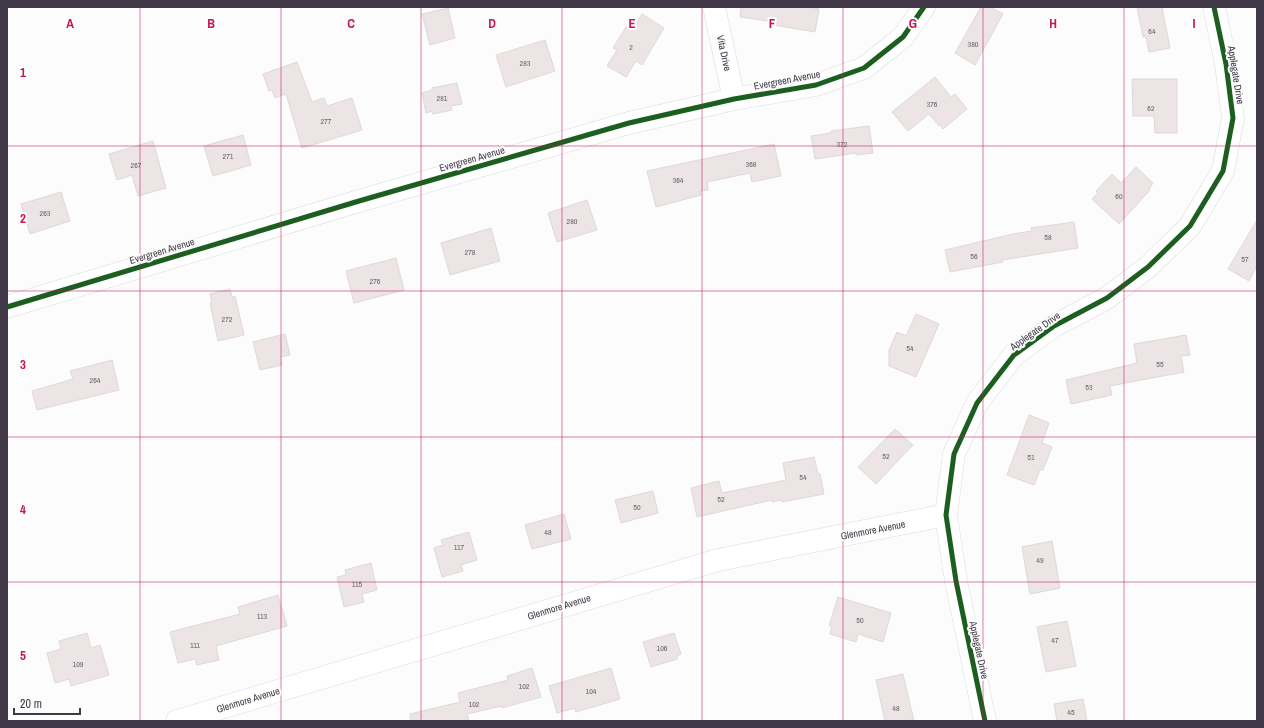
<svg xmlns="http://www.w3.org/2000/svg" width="1264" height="728" font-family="'Archivo Narrow',sans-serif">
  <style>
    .building { fill: #ede4e5; stroke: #e0d8d7 }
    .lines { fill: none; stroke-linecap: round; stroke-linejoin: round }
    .minor-casing { stroke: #dcd9df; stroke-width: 23 }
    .minor { stroke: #fff; stroke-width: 22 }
    .cycleway-casing { stroke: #fcfcfc; stroke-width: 8 }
    .cycleway { stroke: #1b5e20; stroke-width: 5 }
    .grid { fill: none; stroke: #c2185b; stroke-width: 1; stroke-opacity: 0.55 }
    .labels { text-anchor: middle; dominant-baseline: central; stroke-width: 4; stroke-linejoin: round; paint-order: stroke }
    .number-label { font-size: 8px; fill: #6c646e }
    .street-label { font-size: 10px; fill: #403846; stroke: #fcfcfc }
    .grid-label { font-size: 13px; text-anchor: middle; font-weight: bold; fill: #c2185b; stroke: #fcfcfc; stroke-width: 4; stroke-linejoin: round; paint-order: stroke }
  </style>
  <rect width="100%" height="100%" fill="#fcfcfc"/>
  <!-- building -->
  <g class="building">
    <path d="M741,7H809L819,9L815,32L773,25L774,22L740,17Z"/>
    <path d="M981,7H990L1003,14L975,65L955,53Z"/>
    <path d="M1137,7H1162L1170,48L1149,52L1146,37H1143Z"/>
    <path d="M448,8L455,38L430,45L422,14Z"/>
    <path d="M642,14L664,28L642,65L636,61L626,77L607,66L617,50L613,48L626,27L632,30Z"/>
    <path d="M545,40L555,71L506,87L496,55Z"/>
    <path d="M297,62L312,102L324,98L327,106L352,98L362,130L302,148L286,94L275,98L272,90L269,91L263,74Z"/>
    <path d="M935,77L951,97L955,94L967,109L943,129L940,124L939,126L929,114L908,131L892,112Z"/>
    <path d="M1132,79H1177V133H1155L1154,116H1133Z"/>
    <path d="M457,83L462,104L451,106L452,110L433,114L432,111L426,113L422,93L432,90V88Z"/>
    <path d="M869,126L873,153L856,155V153L815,159L811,136L831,133V131Z"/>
    <path d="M243,135L251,165L213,176L204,146Z"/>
    <path d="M153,141L166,188L138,196L132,175L117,180L109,154Z"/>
    <path d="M774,144L781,176L752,182L750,173L707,182L708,190L700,191L701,195L656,207L647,171Z"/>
    <path d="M1136,167L1153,183L1149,189L1150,190L1119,224L1092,199L1098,193L1096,191L1112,174L1121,183Z"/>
    <path d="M61,192L70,221L30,234L21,204Z"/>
    <path d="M587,200L597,230L557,242L548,213Z"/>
    <path d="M1257,220V266L1249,281L1228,269Z"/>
    <path d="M1074,222L1078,248L1002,260L1003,262L950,272L945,250L1013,234L1032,231L1031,228Z"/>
    <path d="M491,228L500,261L450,275L441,243Z"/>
    <path d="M396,258L404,290L354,303L346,271Z"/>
    <path d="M230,289L232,297L235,296L244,335L218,341L210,303H212L210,294Z"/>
    <path d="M916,314L939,324L916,377L889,366V350L897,332L906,336Z"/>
    <path d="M285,334L290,355L280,357L282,365L260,370L253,342Z"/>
    <path d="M1186,335L1190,355L1181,356L1184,372L1110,386L1112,395L1071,404L1066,380L1137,363L1134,344Z"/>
    <path d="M112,360L119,390L37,410L32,391L73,379L70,371Z"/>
    <path d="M1029,415L1049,423L1042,443L1052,447L1043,470H1040L1034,485L1007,475Z"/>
    <path d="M895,429L913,445L876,484L858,467Z"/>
    <path d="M814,457L818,474H820L824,494L782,502L781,500L772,502V500L697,517L691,488L719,481L722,493L786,480L783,463Z"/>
    <path d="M653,491L658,513L621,523L615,500Z"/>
    <path d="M564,514L571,539L532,549L525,525Z"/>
    <path d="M469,532L477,560L461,565L463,571L442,577L434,548L443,545L441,540Z"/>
    <path d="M1052,541L1060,588L1030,594L1022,547Z"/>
    <path d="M371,563L377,590L362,594L364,602L344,607L337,577L346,575L345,570Z"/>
    <path d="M278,595L287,626L216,646L219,660L197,665L195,659L178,663L170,632L240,614L238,607Z"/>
    <path d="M838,597L891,613L883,642L858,634L856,642L830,634L832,626H829Z"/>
    <path d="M1067,621L1076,666L1046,672L1037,627Z"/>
    <path d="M87,633L91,648L100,645L109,675L71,686L69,679L55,683L47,653L61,649L59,641Z"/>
    <path d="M674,633L681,654L677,656V659L651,667L643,642Z"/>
    <path d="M532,668L541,697L502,708V706L467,714L469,721H411L410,714L460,702L458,693L508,680L507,676Z"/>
    <path d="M611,668L620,699L576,712L575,708L557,713L549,686Z"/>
    <path d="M903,674L914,721H885L876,680Z"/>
    <path d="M1083,699L1087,721H1057L1054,704Z"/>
  </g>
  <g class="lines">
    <defs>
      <g id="minor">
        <path d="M714,7L734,99"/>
        <path d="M7,307L359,201L629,123L734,99L816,85L864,68L903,37L924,7"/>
        <path d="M177,721L718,560L946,515"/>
        <path d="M985,721L956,581L946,515L954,454L977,403L1014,355L1054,326L1107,298L1148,267L1190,226L1223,171L1233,118L1226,64L1214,7"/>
      </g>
    </defs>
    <!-- minor casing -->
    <use href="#minor" class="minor-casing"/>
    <!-- minor -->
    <use href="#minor" class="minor"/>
    <defs>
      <g id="cycleway">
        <path d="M7,307L359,201L629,123L734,99L816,85L864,68L903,37L924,7"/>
        <path d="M985,721L956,581L946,515L954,454L977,403L1014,355L1054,326L1107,298L1148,267L1190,226L1223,171L1233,118L1226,64L1214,7"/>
      </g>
    </defs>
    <!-- cycleway casing -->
    <use href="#cycleway" class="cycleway-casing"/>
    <!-- cycleway -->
    <use href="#cycleway" class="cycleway"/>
  </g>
  <!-- grid -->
  <path class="grid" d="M140,7V721M281,7V721M421,7V721M562,7V721M702,7V721M843,7V721M983,7V721M1124,7V721M7,146H1257M7,291H1257M7,437H1257M7,582H1257"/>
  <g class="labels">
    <!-- number labels -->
    <g class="number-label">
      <text x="1152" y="31">64</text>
      <text x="973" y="44">380</text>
      <text x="631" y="47">2</text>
      <text x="525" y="63">283</text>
      <text x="442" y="98">281</text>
      <text x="932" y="104">376</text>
      <text x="1151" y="108">62</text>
      <text x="326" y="121">277</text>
      <text x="842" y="144">372</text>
      <text x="228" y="156">271</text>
      <text x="751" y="164">368</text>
      <text x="136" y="165">267</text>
      <text x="678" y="180">364</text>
      <text x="1119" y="196">60</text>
      <text x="45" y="213">263</text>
      <text x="572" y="221">280</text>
      <text x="1048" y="237">58</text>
      <text x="470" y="252">278</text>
      <text x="974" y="256">56</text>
      <text x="1245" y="259">57</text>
      <text x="375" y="281">276</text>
      <text x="227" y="319">272</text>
      <text x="910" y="348">54</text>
      <text x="1160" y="364">55</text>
      <text x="95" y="380">264</text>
      <text x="1089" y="387">53</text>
      <text x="886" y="456">52</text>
      <text x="1031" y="457">51</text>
      <text x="803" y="477">54</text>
      <text x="721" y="499">52</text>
      <text x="637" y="507">50</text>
      <text x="548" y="532">48</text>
      <text x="459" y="547">117</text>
      <text x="1040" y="560">49</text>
      <text x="357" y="584">115</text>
      <text x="262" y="616">113</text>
      <text x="860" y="620">50</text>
      <text x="1055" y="640">47</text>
      <text x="195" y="645">111</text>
      <text x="662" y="648">106</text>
      <text x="78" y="664">109</text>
      <text x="524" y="686">102</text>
      <text x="591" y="691">104</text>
      <text x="474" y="704">102</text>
      <text x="896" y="708">48</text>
      <text x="1071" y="712">45</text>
    </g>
    <!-- street labels -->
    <g class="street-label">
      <text transform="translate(724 53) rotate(78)">Vita Drive</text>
      <text transform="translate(1236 75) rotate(81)">Applegate Drive</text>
      <text transform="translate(787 80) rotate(-11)">Evergreen Avenue</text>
      <text transform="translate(472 159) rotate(-16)">Evergreen Avenue</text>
      <text transform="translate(162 251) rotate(-17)">Evergreen Avenue</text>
      <text transform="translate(1035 331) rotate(-35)">Applegate Drive</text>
      <text transform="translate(873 530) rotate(-11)">Glenmore Avenue</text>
      <text transform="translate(559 607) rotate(-17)">Glenmore Avenue</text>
      <text transform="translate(979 650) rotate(78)">Applegate Drive</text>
      <text transform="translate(248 700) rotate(-17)">Glenmore Avenue</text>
    </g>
  </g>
  <g class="grid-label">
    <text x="70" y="28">A</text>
    <text x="211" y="28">B</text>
    <text x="351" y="28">C</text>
    <text x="492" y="28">D</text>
    <text x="632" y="28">E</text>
    <text x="772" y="28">F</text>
    <text x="913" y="28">G</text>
    <text x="1053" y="28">H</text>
    <text x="1194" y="28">I</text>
    <text x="23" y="77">1</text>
    <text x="23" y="223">2</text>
    <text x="23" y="369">3</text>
    <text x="23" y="514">4</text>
    <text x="23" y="660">5</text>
  </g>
  <!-- border -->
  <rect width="1264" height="728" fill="none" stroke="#403846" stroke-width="16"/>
  <!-- scale -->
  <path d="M14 708v6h66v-6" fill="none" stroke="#403846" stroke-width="2"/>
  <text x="20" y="708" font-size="12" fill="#403846" stroke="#fcfcfc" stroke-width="3" paint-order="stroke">20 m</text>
</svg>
